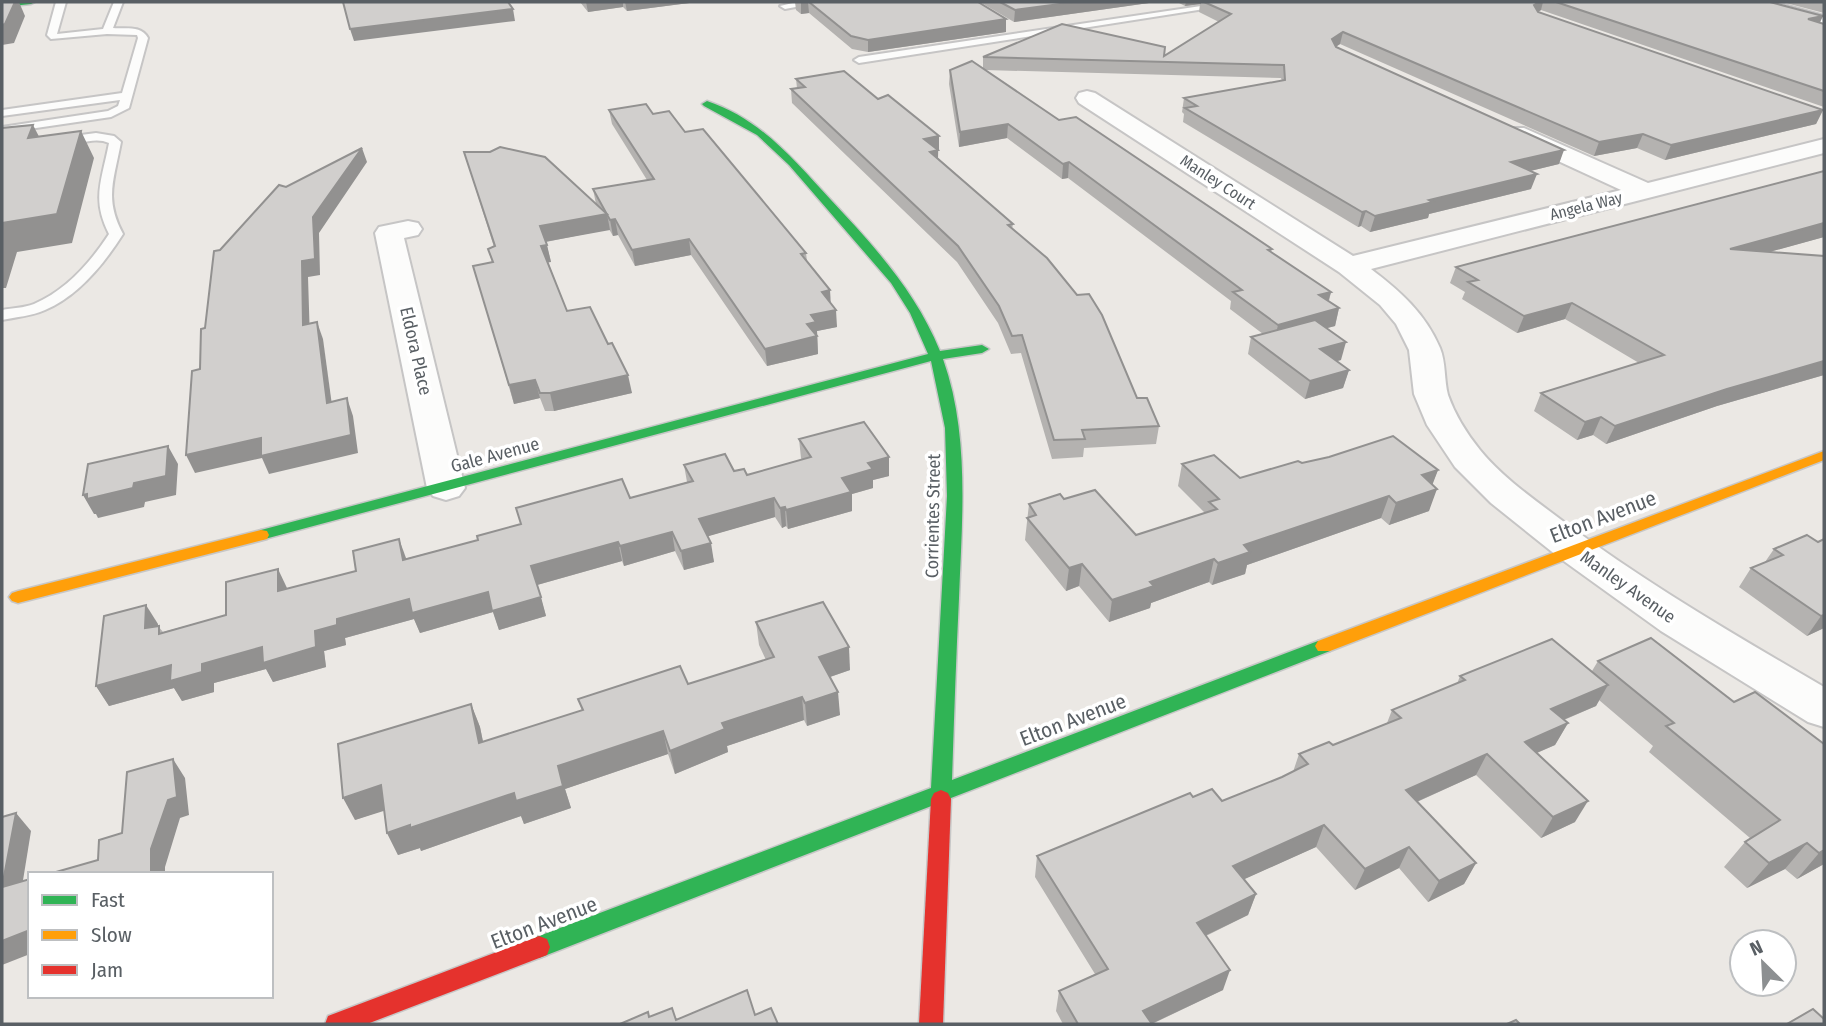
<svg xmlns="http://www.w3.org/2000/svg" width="1826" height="1026" font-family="'Fira Sans Condensed',sans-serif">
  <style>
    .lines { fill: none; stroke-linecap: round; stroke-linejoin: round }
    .lane-casing { stroke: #c6c5c5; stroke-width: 4 }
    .street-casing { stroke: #c6c5c5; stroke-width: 4 }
    .fast-casing { stroke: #c7c7c7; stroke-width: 3 }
    .slow-casing { stroke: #c7c7c7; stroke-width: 3 }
    .jam-casing { stroke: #c7c7c7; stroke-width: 3 }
    .lane { fill: #fcfcfb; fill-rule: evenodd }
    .street { fill: #fcfcfb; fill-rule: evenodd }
    .fast { fill: #30b455; fill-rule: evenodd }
    .slow { fill: #ff9f0a; fill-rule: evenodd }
    .jam { fill: #e5322d; fill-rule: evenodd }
    .wall { fill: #b4b2b0 }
    .shaded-wall { fill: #929190 }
    .building { fill: #d1cfcd; stroke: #929190; stroke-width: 2 }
    .labels { text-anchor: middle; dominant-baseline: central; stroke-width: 7; stroke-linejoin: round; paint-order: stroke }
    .far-street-label { font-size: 16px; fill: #595f64; stroke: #fff }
    .street-label { font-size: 18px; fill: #595f64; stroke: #fff }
    .near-street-label { font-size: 21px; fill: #595f64; stroke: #fff }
  </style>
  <rect width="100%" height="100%" fill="#ebe8e4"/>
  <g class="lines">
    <defs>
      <g id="lane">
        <path d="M56,2H66L57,34L103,29L114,2H123L113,28C126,29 141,25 148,38L129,108L111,117L2,133V127L108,111L118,106L120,100L2,116V110L122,93L138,38L137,35L107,34L51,39L47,35Z"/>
        <path d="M797,2H822L785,9L780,6Z"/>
        <path d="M1228,2H1249L859,63L854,60L859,57Z"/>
        <path d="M96,133L114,136L121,142C114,180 104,199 123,234C104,264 78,296 45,310C32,316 16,317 2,320V310C12,308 24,308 34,304C65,291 91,262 109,234C91,199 102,180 109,143C91,134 67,152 52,142L58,138Z"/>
      </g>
      <g id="street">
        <path d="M1745,2H1773L1824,16V28L1748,6Z"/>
        <path d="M1087,91L1095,93L1353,256L1621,190L1508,138L1504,133L1508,128H1524L1648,183L1824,139V153L1371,269C1400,291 1425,313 1440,348C1446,362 1444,380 1448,395C1455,415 1467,434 1480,450C1503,478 1535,500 1564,522C1647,584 1735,635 1824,687V727L1808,722L1661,631L1561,559L1491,503L1455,467L1427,425L1414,394L1409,350L1396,324L1380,305L1339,272L1079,103L1076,98L1079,93Z"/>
        <path d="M408,221L418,223L422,229L418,235L404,238L465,488L459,496L446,500L433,496L427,488L375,233L379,227Z"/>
      </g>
      <g id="fast">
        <path d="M35,2L31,4L2,7V3Z"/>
        <path d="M707,101C761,119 794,160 831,200C875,247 916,292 940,351L982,345L989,349L982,353L943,359C970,435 962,518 959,598C956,659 954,719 952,780L1318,641H1330L1333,646L1330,651L951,798L948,805L941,808L934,805L539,958L531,955L528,947L531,939L931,788L947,496L945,428L931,361L261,540L253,535L261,530L928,354L910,313L891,283L789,165L757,135L704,106L702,104Z"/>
      </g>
      <g id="slow">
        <path d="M1824,451V460L1330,651H1318L1315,646L1318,641Z"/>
        <path d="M261,530L267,531L269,535L267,539L18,603L12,601L9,597L12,593L18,591Z"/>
      </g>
      <g id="jam">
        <path d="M941,790L948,793L951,799L943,1024H919L931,799L934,793Z"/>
        <path d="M539,936L547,939L550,947L547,955L367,1024H325L328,1016Z"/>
      </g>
    </defs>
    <!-- lane casing -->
    <use href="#lane" class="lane-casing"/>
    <!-- street casing -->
    <use href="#street" class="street-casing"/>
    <!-- fast casing -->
    <use href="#fast" class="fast-casing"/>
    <!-- slow casing -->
    <use href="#slow" class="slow-casing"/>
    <!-- jam casing -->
    <use href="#jam" class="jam-casing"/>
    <!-- lane -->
    <use href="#lane" class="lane"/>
    <!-- street -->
    <use href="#street" class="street"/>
    <!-- fast -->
    <use href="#fast" class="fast"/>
    <!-- slow -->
    <use href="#slow" class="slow"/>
    <!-- jam -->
    <use href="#jam" class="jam"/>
  </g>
  <!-- wall -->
  <g class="wall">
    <path d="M580,2H697L627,11L623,7L588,12Z"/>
    <path d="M795,2H978L1006,19V32L868,52L852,49L809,13L801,14L796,10Z"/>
    <path d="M980,2H1156L1014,22Z"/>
    <path d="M1177,2H1770L1824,24V107L1541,10L1538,12L1823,110L1816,124L1665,160L1637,148L1594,156L1340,44L1336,47L1559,164L1530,171L1531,189L1429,214L1428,218L1370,232L1361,226L1358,227L1183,122L1184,114L1182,112L1184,98L1282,81L1281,78L985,70L1059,120L1272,249L1271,252L1331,292L1329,301L1339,308L1335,326L1327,328L1341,360L1336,361L1349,370L1343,388L1305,399L1248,354L1251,337L1263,334L1230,309L1231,301L1068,178L1062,179L1007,138L959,147L949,84L950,70L983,68V57L1164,56L1219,22L1199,12L1200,4L1185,6Z"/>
    <path d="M1782,2H1824V13Z"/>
    <path d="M796,79L878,99L939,136L938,158L1013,224L1012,229L1137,398L1159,426L1156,444L1084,448L1083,457L1052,459L1021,353L1011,354L998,323L957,262L792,103L791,89L797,88Z"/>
    <path d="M609,110L653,114L685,132L806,253L807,261L830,302L837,327L817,331L818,354L767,366L691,255L635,266L618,235L613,236L609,229L546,242L551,262H548L567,311L608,344L632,393L554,411H545L540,398L514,404L473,266L492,262L488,249L494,247L464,152L596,204L593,189L647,180L612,124Z"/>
    <path d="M1824,171V237L1769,252L1824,256V375L1717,406L1606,444L1593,435L1577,440L1534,411L1541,393L1639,363L1565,319L1517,333L1462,299L1465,292L1450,283L1456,267Z"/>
    <path d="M799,439L889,476L873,480V488L852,494V511L788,529L786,526L782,528L775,517L708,536L714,562L684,570L675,551L624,566L622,561L537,585L546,616L499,630L493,612L420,633L414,619L345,638L346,645L324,651L326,667L273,682L266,669L214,683V692L182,701L174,688L109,706L96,686L158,624V626L163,632L226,615L287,589L478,540L687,482L684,465L734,471L747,475L802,460L801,458Z"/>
    <path d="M1302,463L1438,470L1432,484L1429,511L1389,525L1381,518L1247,565L1245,574L1212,585L1209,582L1151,603L1150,608L1109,622L1079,586L1066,591L1025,540L1029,504L1064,499L1136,535L1205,513L1178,486L1182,464L1240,478Z"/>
    <path d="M1824,539V628L1807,636L1739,587L1751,568L1765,562L1774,549L1818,542Z"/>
    <path d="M756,622L850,670L830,677L840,715L807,726L804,720L727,746L728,752L675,774L668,754L565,789L571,808L524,824L521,816L421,851L420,848L398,855L387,833L384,810L355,820L471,704L480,727L483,742L582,710L578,699L688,684L766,660L759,645Z"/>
    <path d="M1598,661L1734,702L1824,744V864L1797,879L1785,869L1747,888L1724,867L1745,842L1750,838L1649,752L1653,746L1599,700L1596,706L1564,720L1568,723L1555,745L1537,753L1575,822L1541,838L1476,775L1417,802L1476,863L1464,884L1428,902L1399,868L1355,890L1316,847L1244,879L1256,894L1248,915L1206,936L1223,990L1152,1024H1063L1056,1011L1059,991L1095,974L1035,877L1037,856L1193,797L1222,801L1282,777L1293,772L1299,754L1333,745L1387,723L1392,710L1457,684L1460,676L1592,671Z"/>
  </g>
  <!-- shaded-wall -->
  <g class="shaded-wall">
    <path d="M15,2H19L25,16L14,43L2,45V25Z"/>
    <path d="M586,2H623V7L588,12Z"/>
    <path d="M625,2H697L627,11Z"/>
    <path d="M801,2H808L809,13L801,14Z"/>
    <path d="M1075,2H1156L1014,22L1015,10Z"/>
    <path d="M1186,2H1201V4L1185,6Z"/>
    <path d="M1539,2H1543L1541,10L1530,17L1534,5Z"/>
    <path d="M513,9L515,21L354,41L350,29Z"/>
    <path d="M1823,16L1817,29L1808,19Z"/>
    <path d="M1006,19V32L868,52V40Z"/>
    <path d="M1343,32L1340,44L1329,51L1332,39Z"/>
    <path d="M1823,110L1816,124L1665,160L1671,145Z"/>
    <path d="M1008,124L1007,138L959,147L960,132Z"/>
    <path d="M33,125L47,152L28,138Z"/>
    <path d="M81,131L94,158L72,243L17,252L6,288H2V223Z"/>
    <path d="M1643,134L1637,148L1594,156L1599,142Z"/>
    <path d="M939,136V151H938V165L924,139Z"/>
    <path d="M362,148L367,162L319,233L320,275L308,277L310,341L303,325L302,261L313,217Z"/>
    <path d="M1564,150L1559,164L1506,177L1511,162Z"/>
    <path d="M1069,162L1068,178L1062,179L1063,164Z"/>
    <path d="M1537,174L1531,189L1429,214L1428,218L1370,232L1375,216L1429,200Z"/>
    <path d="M1366,211L1361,226L1358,227L1362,212Z"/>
    <path d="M607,214L610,230L544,242L540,226Z"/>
    <path d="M615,219L618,235L613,236L610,220Z"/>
    <path d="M1824,223V237L1722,265L1730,249Z"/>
    <path d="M689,239L691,255L635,266L632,250Z"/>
    <path d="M547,245L551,262L545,263L541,246Z"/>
    <path d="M830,290L831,307L822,292Z"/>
    <path d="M1331,292L1326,309L1319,295Z"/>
    <path d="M1572,303L1565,319L1517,333L1524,316Z"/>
    <path d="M1339,308L1335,326L1274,342L1278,325Z"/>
    <path d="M836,310L837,327L817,331L818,354L767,366L765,349L807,324L811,315Z"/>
    <path d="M317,322L323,339L334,420L327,403Z"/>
    <path d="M1346,342L1341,360L1315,367L1320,349Z"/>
    <path d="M1824,361V375L1717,406L1606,444L1615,426L1727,389Z"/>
    <path d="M1349,370L1343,388L1305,399L1310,381Z"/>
    <path d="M628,375L632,393L554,411L550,393Z"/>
    <path d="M535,380L540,398L514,404L509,385Z"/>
    <path d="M347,398L353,416L358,453L269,474L262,458L195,473L186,455Z"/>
    <path d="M1601,417L1593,435L1577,440L1585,422Z"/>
    <path d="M168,446L178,464L176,495L145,502L144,507L98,518L96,514H94L83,495L134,483Z"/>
    <path d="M889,457V476L873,480V488L852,494V511L788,529L786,510L868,463Z"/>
    <path d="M1438,470L1430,491L1437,489L1429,511L1389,525L1396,503L1422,475Z"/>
    <path d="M1389,496L1381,518L1247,565L1245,574L1212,585L1218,563L1244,545Z"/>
    <path d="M774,498L775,517L702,538L699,519Z"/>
    <path d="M785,507L786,526L782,528L780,508Z"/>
    <path d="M672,532L675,551L624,566L620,546Z"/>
    <path d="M399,539L406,558L410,579L403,560Z"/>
    <path d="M618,542L622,561L537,585L531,566Z"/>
    <path d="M711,543L714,562L684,570L681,551Z"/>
    <path d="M1214,559L1209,582L1151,603L1150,608L1109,622L1112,600L1150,582Z"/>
    <path d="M1082,564L1079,586L1066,591L1069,568Z"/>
    <path d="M278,569L287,588L288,611L278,591Z"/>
    <path d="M488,592L541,597L546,616L499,630L493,612L420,633L414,619L345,638L346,645L324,651L326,667L273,682L266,669L214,683V692L182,701L174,688L109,706L96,686L171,665L202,664L315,631L337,619L409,599Z"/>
    <path d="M146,605L158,624L157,647L145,628Z"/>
    <path d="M1824,615V628L1807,636L1821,616Z"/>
    <path d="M849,647L850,670L821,680L819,657Z"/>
    <path d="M1608,685L1596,706L1539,730L1551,709Z"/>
    <path d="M838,692L840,715L807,726L805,703Z"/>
    <path d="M802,697L804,720L727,746L728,752L675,774L670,751L722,723Z"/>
    <path d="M471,704L480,727L488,766L479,743Z"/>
    <path d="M1568,723L1555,745L1513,763L1525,742Z"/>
    <path d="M663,731L668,754L565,789L571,808L524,824L521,816L421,851L420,848L398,855L387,833L514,793L558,766Z"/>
    <path d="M1487,754L1476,775L1396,811L1406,790Z"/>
    <path d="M173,759L185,778L189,815L180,818L165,867V874H151V849Z"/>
    <path d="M381,785L393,808L355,820L343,798Z"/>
    <path d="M1588,801L1575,822L1541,838L1553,817Z"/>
    <path d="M16,813L31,831L19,905L2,887Z"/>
    <path d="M1324,825L1316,847L1227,887L1233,866Z"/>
    <path d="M1807,843L1785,869L1747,888L1769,863Z"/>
    <path d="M1409,847L1399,868L1355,890L1365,869Z"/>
    <path d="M1824,850V864L1797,879L1819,853Z"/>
    <path d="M1476,863L1464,884L1428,902L1439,881Z"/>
    <path d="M1256,894L1248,915L1190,943L1197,923Z"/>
    <path d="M30,930V954L2,965V941Z"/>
    <path d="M1230,970L1223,990L1151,1024L1143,1011Z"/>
  </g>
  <!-- building -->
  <g class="building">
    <path d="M2,2H15L5,24L2,25Z"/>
    <path d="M343,2H508L513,9L350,29Z"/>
    <path d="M809,2H978L1006,19L868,40L851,36Z"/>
    <path d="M1000,2H1075L1015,10Z"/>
    <path d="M1204,2H1539L1534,5L1538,12L1823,110L1671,145L1643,134L1599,142L1343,32L1332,39L1336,47L1564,150L1511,162L1537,174L1429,200L1433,202L1375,216L1366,211L1362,212L1185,108L1197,106L1184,98L1285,80L1284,65L983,57L1062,24L1165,47L1164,56L1231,14Z"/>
    <path d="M1556,2H1770L1823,16L1808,19L1824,24V91Z"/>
    <path d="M972,61L1059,120L1076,117L1272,249L1268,250L1331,292L1319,295L1339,308L1278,325L1233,292L1242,290L1069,162L1063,164L1008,124L960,132L950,70Z"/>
    <path d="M844,71L878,99L888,95L939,136L924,139L938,150L930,152L1013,224L1008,225L1047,258L1077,295L1089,294L1102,315L1137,398H1147L1159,426L1082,430L1085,439L1054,440L1022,335L1012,336L999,306L958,246L791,89L805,87L796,79Z"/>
    <path d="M646,104L653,114L669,111L685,132L703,129L806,253L801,254L830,290L822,292L836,310L811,315L816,322L807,324L817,336L765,349L689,239L632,250L615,219L610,220L593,189L654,179L609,110Z"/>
    <path d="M33,125L28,138L81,131L57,214L2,223V128Z"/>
    <path d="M500,147L545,157L607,214L540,226L547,245L541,246L567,311L590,307L608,344L612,343L628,375L550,393H540L535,380L509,385L473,266L493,262L488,249L495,246L464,152H490Z"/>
    <path d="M362,148L313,217L315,259L302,261L303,325L317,322L327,403L347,398L351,435L261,456V438L186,455L192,371L200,369L201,329L205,328L214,251L220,250L279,185L286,187Z"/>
    <path d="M1824,171V223L1730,249L1824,256V361L1727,389L1615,426L1601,417L1585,422L1541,393L1664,355L1572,303L1524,316L1468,282L1478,280L1456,267Z"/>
    <path d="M1315,320L1346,342L1320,349L1349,370L1310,381L1251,337Z"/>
    <path d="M864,422L889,457L868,463L873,469L842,478L851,492L786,510L785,507L780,508L774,498L699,519L711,543L681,551L672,532L620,546L618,542L531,566L541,597L492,611L488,592L412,613L409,599L337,619V625L315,631L316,647L263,663L262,647L202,664V672L170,681L171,665L96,686L104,616L146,605L145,628L159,626V634L226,615V582L278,569V591L356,571L353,551L399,539L403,560L478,540L477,536L521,524L516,508L622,479L630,498L693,481L684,465L725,454L734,471L744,469L747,475L811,457L799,439Z"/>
    <path d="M1393,436L1438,470L1422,475L1437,489L1396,503L1389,496L1244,545L1250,552L1218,563L1214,559L1150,582L1154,586L1112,600L1082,564L1069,568L1027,518L1036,515L1029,504L1060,494L1064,499L1095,490L1136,535L1217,509L1209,502L1219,499L1182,464L1214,455L1240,478L1298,461L1302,463L1329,457Z"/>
    <path d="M168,446L166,476L134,483L133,488L87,499V494L83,495L88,464Z"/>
    <path d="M1807,535L1818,542L1824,539V615L1821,616L1751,568L1783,555L1774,549Z"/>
    <path d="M823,602L849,647L819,657L838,692L805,703L802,697L722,723L725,729L670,751L663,731L558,766L563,786L516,801L514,793L410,828V825L387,833L381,785L343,798L338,744L471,704L479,743L583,710L578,699L680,666L688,684L774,657L756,622Z"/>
    <path d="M1651,638L1734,702L1755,692L1824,744V850L1819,853L1807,843L1769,863L1745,842L1780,820L1666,726L1674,723L1598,661Z"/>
    <path d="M1552,639L1608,685L1551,709L1568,723L1525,742L1588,801L1553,817L1487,754L1406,790L1476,863L1439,881L1409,847L1365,869L1324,825L1233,866L1256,894L1197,923L1230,970L1143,1011L1152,1024H1078L1059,991L1108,969L1037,856L1190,793L1193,797L1212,789L1222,801L1282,777L1308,764L1299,754L1329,742L1333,745L1401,718L1392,710L1465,680L1460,676Z"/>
    <path d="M173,759L177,797L168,800L151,849V874H49L98,860L99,840L122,833L127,772Z"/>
    <path d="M16,813L2,887L30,879V930L2,941V817Z"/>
    <path d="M747,990L755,1015L771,1008L778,1024H620L648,1012L649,1017L672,1008L676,1020Z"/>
    <path d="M1813,1009L1824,1019V1024H1787Z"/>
    <path d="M1516,1020L1520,1024H1507Z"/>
  </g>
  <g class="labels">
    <!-- far-street labels -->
    <g class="far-street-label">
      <text transform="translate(1218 182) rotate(33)">Manley Court</text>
      <text transform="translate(1586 206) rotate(-14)">Angela Way</text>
    </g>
    <!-- street labels -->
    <g class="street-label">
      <text transform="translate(416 351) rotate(77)">Eldora Place</text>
      <text transform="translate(495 455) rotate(-15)">Gale Avenue</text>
      <text transform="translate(933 516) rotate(-89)">Corrientes Street</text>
      <text transform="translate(1628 587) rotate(35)">Manley Avenue</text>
    </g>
    <!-- near-street labels -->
    <g class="near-street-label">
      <text transform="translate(1603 517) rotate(-21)">Elton Avenue</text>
      <text transform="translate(1073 720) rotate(-21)">Elton Avenue</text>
      <text transform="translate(544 923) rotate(-21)">Elton Avenue</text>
    </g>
  </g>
  <!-- border -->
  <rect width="1826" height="1026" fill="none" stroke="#595f64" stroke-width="7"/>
  <!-- legend -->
  <rect x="28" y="872" width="245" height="126" fill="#ffffff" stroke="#bdbfc1" stroke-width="2"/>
  <rect x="42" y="895" width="35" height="10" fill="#30b455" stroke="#bdbfc1" stroke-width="2"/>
  <text x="91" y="907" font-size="21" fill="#595f64">Fast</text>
  <rect x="42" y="930" width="35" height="10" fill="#ff9f0a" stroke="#bdbfc1" stroke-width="2"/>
  <text x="91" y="942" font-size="21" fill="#595f64">Slow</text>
  <rect x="42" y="965" width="35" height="10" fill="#e5322d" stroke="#bdbfc1" stroke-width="2"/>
  <text x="91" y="977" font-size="21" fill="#595f64">Jam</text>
  <!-- north arrow -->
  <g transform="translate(1763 963) rotate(336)"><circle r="33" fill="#ffffff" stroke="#bdbfc1" stroke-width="2"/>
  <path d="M0-5L12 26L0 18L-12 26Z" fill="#8c8f91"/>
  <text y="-10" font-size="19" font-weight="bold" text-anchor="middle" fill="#595f64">N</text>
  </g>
</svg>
